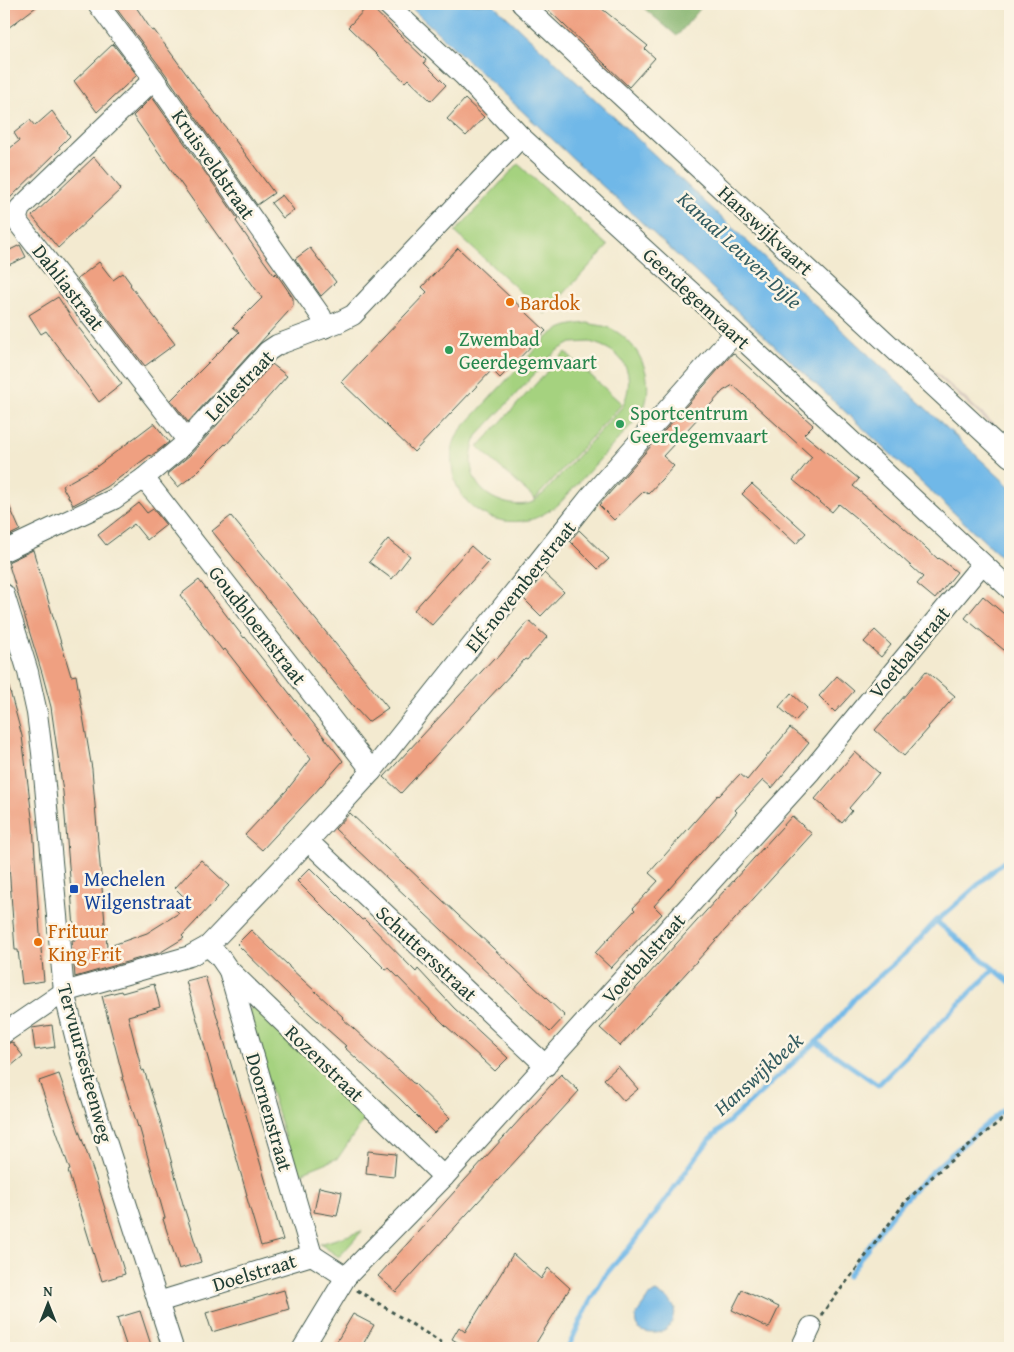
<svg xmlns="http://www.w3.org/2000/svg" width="1014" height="1352" font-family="'Gentium Book Plus',serif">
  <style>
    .industrial { fill: #cfc1ba }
    .green { fill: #a5d27f; stroke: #62885a; fill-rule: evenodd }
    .forest { fill: #84b46e; stroke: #527851 }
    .water { fill: #70b8e8; stroke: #487a8e }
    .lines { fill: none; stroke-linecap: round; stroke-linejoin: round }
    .stream { stroke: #70b8e8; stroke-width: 5 }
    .building { fill: #efa081 }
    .minor-casing { stroke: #3f574b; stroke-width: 22 }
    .path { stroke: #3f574b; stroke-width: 3; stroke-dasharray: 4 4; stroke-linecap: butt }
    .minor { stroke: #fff; stroke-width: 20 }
    .food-dot { fill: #e8710a; stroke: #fcf5e5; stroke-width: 2 }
    .leisure-dot { fill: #2e9e5b; stroke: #fcf5e5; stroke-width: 2 }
    .transit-dot { fill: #1a4fb4; stroke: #fcf5e5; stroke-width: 2 }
    .labels { text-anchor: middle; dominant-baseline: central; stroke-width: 5; stroke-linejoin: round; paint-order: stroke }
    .street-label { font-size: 20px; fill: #1f3d34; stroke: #fcf5e5 }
    .food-label { font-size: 20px; fill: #c56008; stroke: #fcf5e5; text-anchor: start }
    .leisure-label { font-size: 20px; fill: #27864d; stroke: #fcf5e5; text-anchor: start }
    .transit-label { font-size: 20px; fill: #164399; stroke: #fcf5e5; text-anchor: start }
    .water-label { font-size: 21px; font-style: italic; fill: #335c61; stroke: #fcf5e5 }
  </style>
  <rect width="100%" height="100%" fill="#fcf5e5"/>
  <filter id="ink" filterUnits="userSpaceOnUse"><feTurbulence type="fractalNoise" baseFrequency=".02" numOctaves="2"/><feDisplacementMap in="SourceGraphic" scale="10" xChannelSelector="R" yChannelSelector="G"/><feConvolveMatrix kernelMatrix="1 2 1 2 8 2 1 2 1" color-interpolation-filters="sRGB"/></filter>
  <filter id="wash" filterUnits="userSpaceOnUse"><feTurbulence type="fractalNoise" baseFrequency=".0096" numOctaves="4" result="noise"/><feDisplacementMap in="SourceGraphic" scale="20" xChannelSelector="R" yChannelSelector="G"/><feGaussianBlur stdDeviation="1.12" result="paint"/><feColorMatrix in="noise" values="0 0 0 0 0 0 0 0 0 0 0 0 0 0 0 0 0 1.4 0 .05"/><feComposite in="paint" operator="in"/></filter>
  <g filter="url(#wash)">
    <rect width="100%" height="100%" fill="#f3ead0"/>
    <!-- industrial -->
    <path class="industrial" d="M850,296L1010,438V443Z"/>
    <!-- green -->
    <g class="green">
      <path d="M518,164L608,246L545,314L455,232Z"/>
      <path d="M588,323C594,325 601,325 607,327C638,339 656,377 644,408C642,413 638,417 635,421L559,504C550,510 539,518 529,520C492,528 455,505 452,466C451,458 452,447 455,440C457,435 460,431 463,427L542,342C559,327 566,325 588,323ZM590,342C624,351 637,372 623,406L545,492C541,495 537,499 533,502C524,506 512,505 503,502C472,492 464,464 477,436L556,351L571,343Z"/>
      <path d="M565,352L622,404L535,499L478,447Z"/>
      <path d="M255,1006L368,1114L338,1158L296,1175L247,1011Z"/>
      <path d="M362,1231L339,1257L320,1244Z"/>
    </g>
    <!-- forest -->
    <path class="forest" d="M639,4H704L677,36Z"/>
    <!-- water -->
    <g class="water">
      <path d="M407,4H493L1010,487V565Z"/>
      <path d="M656,1292L670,1301L675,1308C673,1314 673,1322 669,1327C663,1336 638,1335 636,1324C634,1317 639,1310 643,1305C647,1299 649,1295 656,1292Z"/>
    </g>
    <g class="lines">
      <!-- stream -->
      <g class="stream">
        <path d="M994,969L1010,982"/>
        <path d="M816,1042L878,1085L994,969L936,921"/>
        <path d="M848,1276C866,1250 884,1222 905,1199C937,1164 975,1135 1010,1104"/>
        <path d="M568,1348L588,1305L604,1277L618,1260L629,1248L672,1191L697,1156L710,1139L827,1032L856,997L911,948L936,921L945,914L1010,856"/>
      </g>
    </g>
    <g id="blocks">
      <!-- building -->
      <g class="building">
        <path d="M4,4H40L4,31Z"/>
        <path d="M113,4H134L152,31L154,30L274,193L257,205L164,72Z"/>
        <path d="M542,4H596L648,46L645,49L655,58L629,87Z"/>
        <path d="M369,5L426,60L424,63L446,85L431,101L408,79L405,82L348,27Z"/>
        <path d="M113,44L137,75L97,112L74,81Z"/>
        <path d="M152,97L238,219L236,221L256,250L274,275L276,273L293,298V305L288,312L188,422L171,400L239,332L233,327L262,298L133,116Z"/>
        <path d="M465,99L484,117L466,136L447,119Z"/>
        <path d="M52,111L70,136L59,147L60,149L4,204V153L19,141L14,133L30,120L35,126Z"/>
        <path d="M94,157L121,189L58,248L32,216Z"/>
        <path d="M282,195L294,210L283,218L271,203Z"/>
        <path d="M20,245L26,257L4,267V253Z"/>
        <path d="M310,248L336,282L321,296L295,259Z"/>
        <path d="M458,248L546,331L500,378L492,370L414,452L341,382L427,292L422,287Z"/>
        <path d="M99,262L113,280L123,273L131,284L130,285L175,344L145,366L77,279Z"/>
        <path d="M58,297L75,323L122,384L99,402L46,331L41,334L29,315Z"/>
        <path d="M733,353L813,425L804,434L859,479L853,486L902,526L938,559L939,558L957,572L935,599L917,584L923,577L878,536L839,504L832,512L793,480L812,457L733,385L723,391L663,456L674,466L648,494L644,491L614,520L599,505Z"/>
        <path d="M272,364L287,376L226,445L225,444L195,474L178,487L167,474L190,455Z"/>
        <path d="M154,423L169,442L151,456L150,455L107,487L73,505L62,486L96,467Z"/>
        <path d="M752,484L806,533L796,544L742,494Z"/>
        <path d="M4,494L20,530L4,538Z"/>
        <path d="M139,503L147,513L153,509L166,525L147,540L134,524L106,545L98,535Z"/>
        <path d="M231,516L388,708L368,722L354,707L212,531Z"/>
        <path d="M579,530L609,559L598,569L570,541Z"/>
        <path d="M388,539L410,556L392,579L369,562Z"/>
        <path d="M471,546L489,562L432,625L414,610Z"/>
        <path d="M33,550L71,676L76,675L92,769L107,947L147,933L179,913L173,907L183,896L175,888L201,860L229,886L182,936L184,938L161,952L75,977L72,940H75L63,792L51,707L42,673L8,562Z"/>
        <path d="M544,573L564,592L541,616L524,599Z"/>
        <path d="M199,580L244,638L245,637L343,761L314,794L262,850L245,835L287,790L311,759L225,649L223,651L180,595Z"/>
        <path d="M983,596L1010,619V655L965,618Z"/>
        <path d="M529,621L547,637L527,660L525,659L401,793L384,777L494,658L496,660Z"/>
        <path d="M875,630L891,645L881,657L864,642Z"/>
        <path d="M926,671L955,696L928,727L929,728L904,756L875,730Z"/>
        <path d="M837,676L854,691L835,712L819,696Z"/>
        <path d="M4,684H8L22,736L33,825L41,949L44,981L22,984L18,950H15L7,837H10L4,782Z"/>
        <path d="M791,693L807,708L795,721L779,707Z"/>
        <path d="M790,728L809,743L772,788L763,780L735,810L737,812L654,906L662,914L611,968L595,953L635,910L633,908L658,881L649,873L718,795L719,796L740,774L747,780Z"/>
        <path d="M855,752L879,773L849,808L852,811L842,823L815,799Z"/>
        <path d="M350,813L565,1016L550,1032L335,829Z"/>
        <path d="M792,816L812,834L620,1046L600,1028Z"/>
        <path d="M310,868L362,920L364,919L416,972L418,969L454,1008L508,1058L495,1071L445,1025L389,968L386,970L297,881Z"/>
        <path d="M251,930L289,966V967L343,1017L342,1018L413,1083H414L450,1118L434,1133L399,1098L344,1047L346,1046L291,997L237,944Z"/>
        <path d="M205,976L283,1240L261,1246L246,1195H247L186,981Z"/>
        <path d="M154,984L160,1007L128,1016L142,1071L144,1070L160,1120L183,1204L201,1262L179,1269L163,1219L165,1218L139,1126L138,1127L122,1077H123L102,996L121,991L122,993Z"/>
        <path d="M52,1025L55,1047L35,1050L32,1028Z"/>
        <path d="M12,1042L23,1056L4,1072V1045Z"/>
        <path d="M618,1066L638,1089L624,1101L604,1079Z"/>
        <path d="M59,1074L95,1176L125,1274L102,1281L68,1171L70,1170L39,1081Z"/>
        <path d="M561,1074L579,1091L396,1292L378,1276Z"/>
        <path d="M368,1151L396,1154L394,1177L366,1174Z"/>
        <path d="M319,1187L342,1192L337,1216L314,1212Z"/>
        <path d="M513,1254L541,1279L548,1268L570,1288L533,1348H467L452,1339L459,1327L465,1332Z"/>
        <path d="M284,1290L289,1309L212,1332L206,1313Z"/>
        <path d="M742,1290L779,1307L769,1328L732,1310Z"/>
        <path d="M140,1311L152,1348H127L117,1318Z"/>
        <path d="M353,1314L374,1325L361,1348H333Z"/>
      </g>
    </g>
  </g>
  <g filter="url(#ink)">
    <use href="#blocks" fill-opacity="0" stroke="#3f574b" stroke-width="1"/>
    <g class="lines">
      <defs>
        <g id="minor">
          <path d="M98,4L154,79L321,316L324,328"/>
          <path d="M387,4L464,76L521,137L713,312L1010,589"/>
          <path d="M522,4L1010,457"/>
          <path d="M154,79L20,208L17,217L19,224L187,440"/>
          <path d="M144,478L372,771"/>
          <path d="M4,551L114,499L144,478L181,447L268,351L277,345L339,322L353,315L521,137"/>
          <path d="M4,594L28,672L37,713L42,753L64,992L85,1076L173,1348"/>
          <path d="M308,841L546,1066"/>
          <path d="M208,946L219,956L228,969L444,1177"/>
          <path d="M229,971L312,1255"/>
          <path d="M4,1033L64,992L190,956L208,946L308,841L372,771L589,498L735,333"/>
          <path d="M158,1302L312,1255L346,1277"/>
          <path d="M303,1348L346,1277L444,1177L811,771L982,564"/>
          <path d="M801,1348L811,1327"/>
        </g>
      </defs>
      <!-- minor casing -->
      <use href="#minor" class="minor-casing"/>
      <!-- path -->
      <g class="path">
        <path d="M357,1290L450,1348"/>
        <path d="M821,1315L857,1268L905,1202L943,1167L1010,1113"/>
      </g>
      <!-- minor -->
      <use href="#minor" class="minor"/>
    </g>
  </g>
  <!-- markers -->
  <g class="food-dot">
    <circle cx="510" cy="302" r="5"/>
    <circle cx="38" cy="942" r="5"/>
  </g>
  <g class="leisure-dot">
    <circle cx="449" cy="350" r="5"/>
    <circle cx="620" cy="424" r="5"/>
  </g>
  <rect class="transit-dot" x="69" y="884" width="10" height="10" rx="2.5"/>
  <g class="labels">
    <!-- street labels -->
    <g class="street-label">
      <text transform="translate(214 164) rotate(55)">Kruisveldstraat</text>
      <text transform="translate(766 230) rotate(43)">Hanswijkvaart</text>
      <text transform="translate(69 287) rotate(52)">Dahliastraat</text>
      <text transform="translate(697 298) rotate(43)">Geerdegemvaart</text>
      <text transform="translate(239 385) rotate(-46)">Leliestraat</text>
      <text transform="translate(520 586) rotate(-51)">Elf-novemberstraat</text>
      <text transform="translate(258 625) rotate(52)">Goudbloemstraat</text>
      <text transform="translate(909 652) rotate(-50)">Voetbalstraat</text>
      <text transform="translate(427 953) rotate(43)">Schuttersstraat</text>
      <text transform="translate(643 958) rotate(-48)">Voetbalstraat</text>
      <text transform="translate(86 1063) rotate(75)">Tervuursesteenweg</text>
      <text transform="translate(325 1063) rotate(44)">Rozenstraat</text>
      <text transform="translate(270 1112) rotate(74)">Doornenstraat</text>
      <text transform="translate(254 1272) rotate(-17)">Doelstraat</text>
    </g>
    <!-- food labels -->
    <g class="food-label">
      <text x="520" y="302">Bardok</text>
      <text x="48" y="930">Frituur<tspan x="48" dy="23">King Frit</tspan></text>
    </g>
    <!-- leisure labels -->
    <g class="leisure-label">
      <text x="459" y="338">Zwembad<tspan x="459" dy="23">Geerdegemvaart</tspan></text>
      <text x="630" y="412">Sportcentrum<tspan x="630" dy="23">Geerdegemvaart</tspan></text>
    </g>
    <!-- transit labels -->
    <g class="transit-label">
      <text x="84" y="878">Mechelen<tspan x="84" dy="23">Wilgenstraat</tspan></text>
    </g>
    <!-- water labels -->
    <g class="water-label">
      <text transform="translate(740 250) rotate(43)">Kanaal Leuven-Dijle</text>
      <text transform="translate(758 1074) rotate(-42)">Hanswijkbeek</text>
    </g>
  </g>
  <!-- margin -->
  <rect width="1014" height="1352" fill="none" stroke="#fcf5e5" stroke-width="20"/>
  <!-- north arrow -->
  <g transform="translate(48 1304)" stroke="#fcf5e5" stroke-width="4" paint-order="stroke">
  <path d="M0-4L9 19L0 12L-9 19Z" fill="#1f3d34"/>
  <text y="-8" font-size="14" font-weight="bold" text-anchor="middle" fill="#1f3d34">N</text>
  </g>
</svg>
